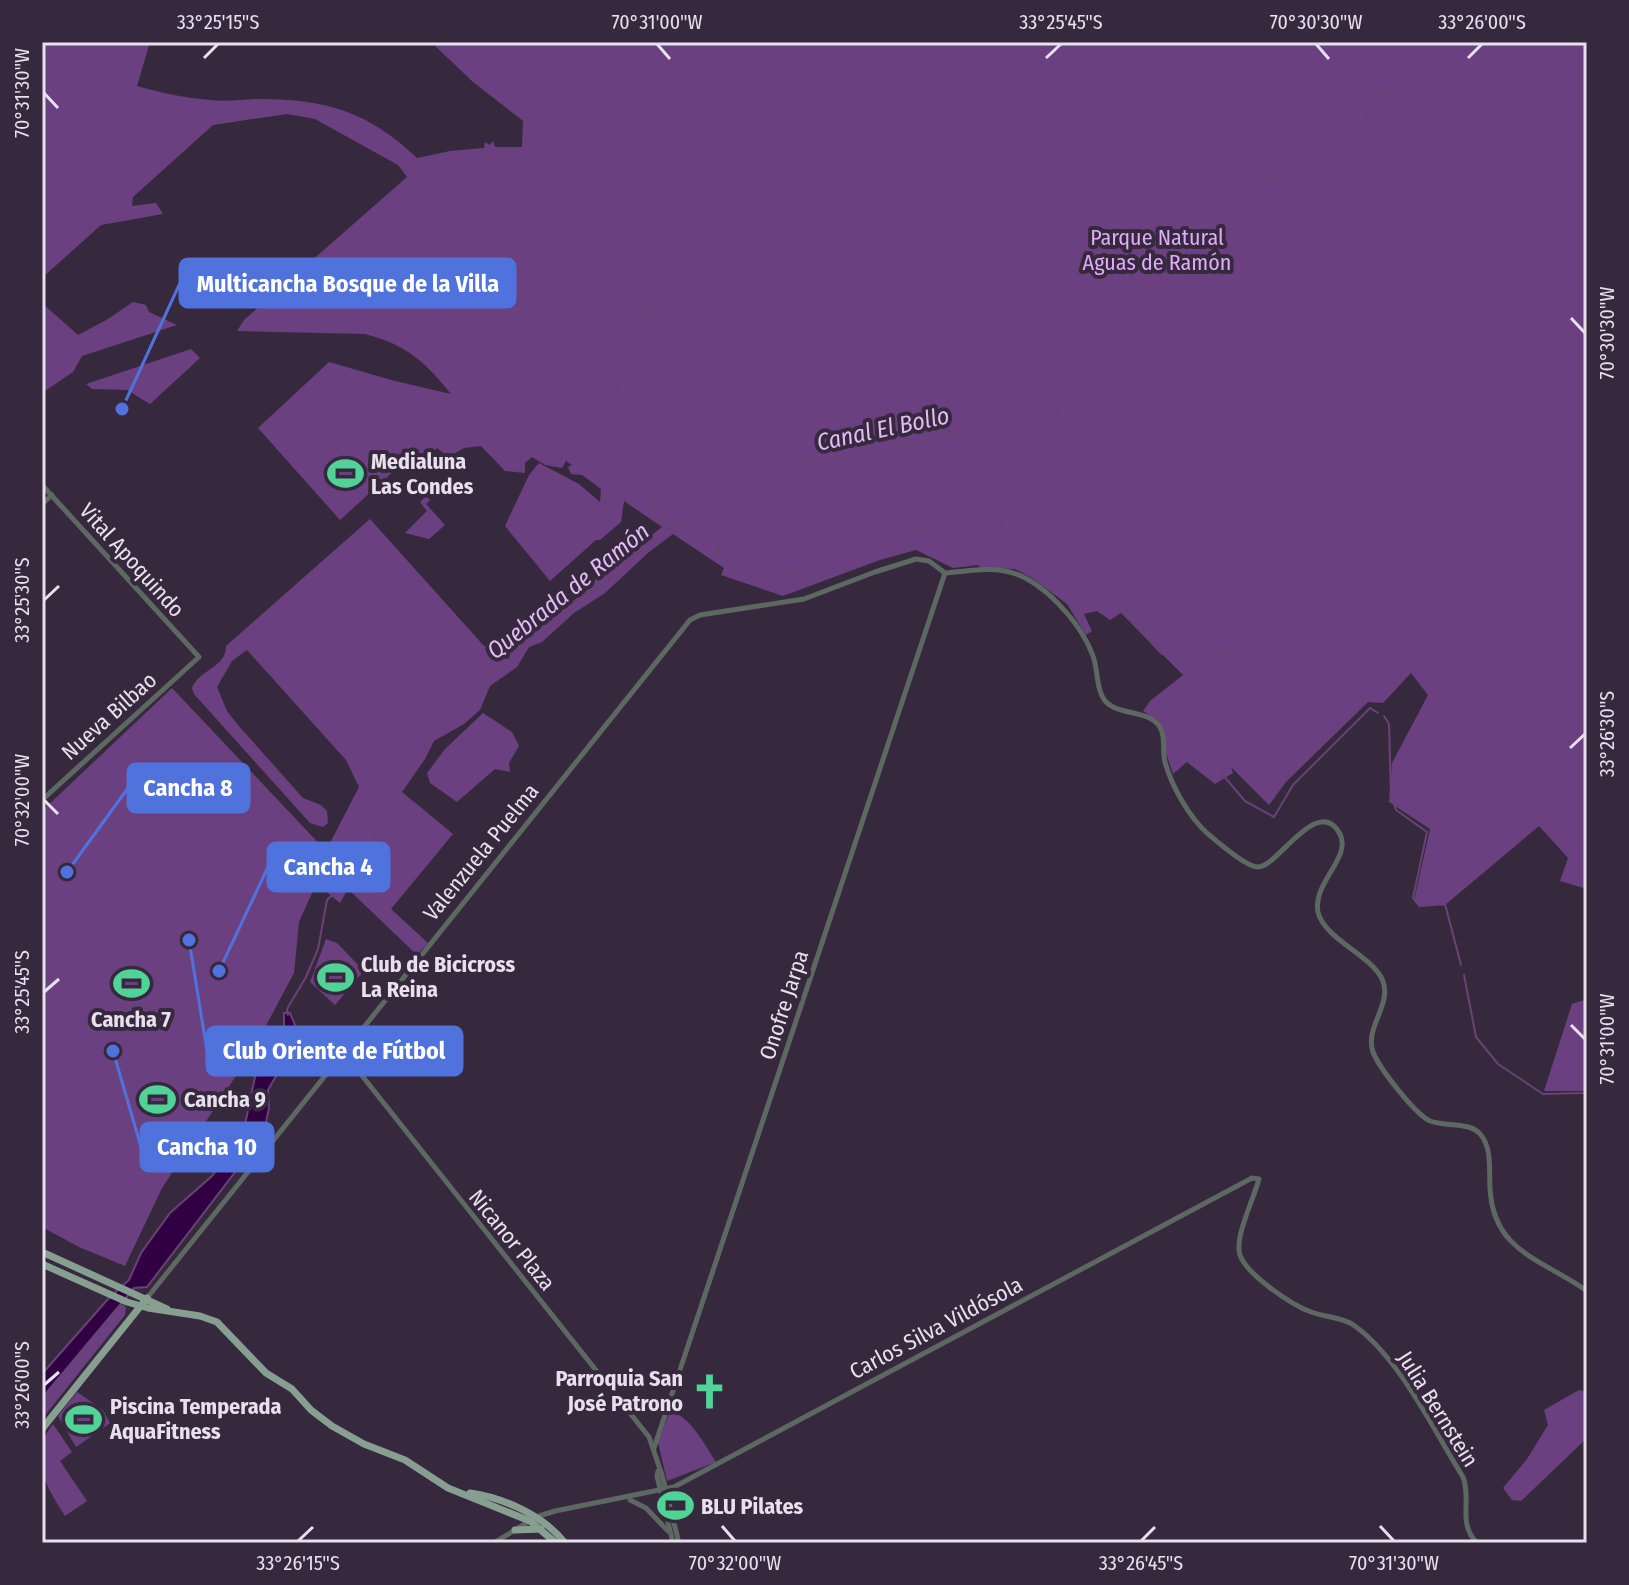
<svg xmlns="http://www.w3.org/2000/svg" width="1629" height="1585" font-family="'Fira Sans Condensed',sans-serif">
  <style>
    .green { fill: #6b4080 }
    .water { fill: #300042; stroke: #674375; stroke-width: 2 }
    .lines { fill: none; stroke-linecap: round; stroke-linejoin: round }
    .stream { stroke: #674375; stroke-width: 2 }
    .minor { stroke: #5c6861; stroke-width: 5 }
    .major { stroke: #879f91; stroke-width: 7 }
    .ticks { fill: none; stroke: #e8e0ed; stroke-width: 3 }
    .labels { text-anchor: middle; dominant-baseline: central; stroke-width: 8; stroke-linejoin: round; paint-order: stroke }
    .park-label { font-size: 22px; fill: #dfacf8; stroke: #37293d }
    .poi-label { font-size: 22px; font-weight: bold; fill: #e8e0ed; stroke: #37293d; text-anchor: start }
    .street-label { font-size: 22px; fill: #e8e0ed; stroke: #37293d }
    .water-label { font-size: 24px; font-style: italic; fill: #e1bcf5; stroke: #37293d }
    .leader { fill: none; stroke: #5072dd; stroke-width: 3 }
    .callout-dot { fill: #5072dd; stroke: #37293d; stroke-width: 3 }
    .callout { fill: #5072dd; stroke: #5072dd; stroke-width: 3 }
    .callout-label { font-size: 24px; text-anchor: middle; font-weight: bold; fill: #fff }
    .neatline { fill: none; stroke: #e8e0ed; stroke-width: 3 }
    .ticks-label { font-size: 20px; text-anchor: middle; fill: #e8e0ed }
  </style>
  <rect width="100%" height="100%" fill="#37293d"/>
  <!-- green -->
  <g class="green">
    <path d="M42,42H150L137,86C161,93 186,98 210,100C227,102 244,99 260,99C326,99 369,112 417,158L450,151L484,148L485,142L490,145L493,141L495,147H522L523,121L473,82L431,42H1587V889L1560,881L1568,858L1539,826L1445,905L1419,907L1414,901L1430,829L1389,802L1392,763L1428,695L1411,673L1383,703L1368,702L1286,782L1269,805L1231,767L1233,773L1215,784L1187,762L1173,774L1165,750L1164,729L1158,721L1143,711L1150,701L1183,675L1121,613L1110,620L1097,611L1084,614L1092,631L1086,635L1067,604L1032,578L1015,569L981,568L978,565L953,568L916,550L880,560L783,596L721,575L724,568L673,534L649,552L605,593L574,613L542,642L529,647L517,667L490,686L480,710L464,724L434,741L425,759L402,792L453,834L391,909L428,943L417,955L348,889L340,903L324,890V883L312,893L299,922L294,973L253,1050L162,1188L125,1266L79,1247L42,1227V811L172,688L328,853L330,843L359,787L346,760L247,650L232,661L217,687L227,711L238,725L303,798L321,805L327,811L328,823L323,827L310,823L194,694L192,688C199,670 227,667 226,646L370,519L484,646L510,641L517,646L577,598L611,561L621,559L662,527L624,501L621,522L600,540H596L550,581L505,526L529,475L539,463L579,484L600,502L601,489L582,475L571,474L568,467L572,465L566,461L562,468L545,465L532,457L525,463V473L505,471L481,446L464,448L448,457L437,448L412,470L409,464L419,452L418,449L340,520L258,428L329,362L395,381L451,394C426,362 405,344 365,334L237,331L244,320L407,177L398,165L315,119L287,114L213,125L133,197L132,206L156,203L163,214L101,225L43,277L42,281Z"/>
    <path d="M133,302L146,305L149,312L177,325L82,356L73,372L42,393V303L78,335L108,319Z"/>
    <path d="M191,349L200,358L150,404L127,390L92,389L86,384Z"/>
    <path d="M426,496L430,500L426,504L445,525L429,539L405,533L427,511L420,502Z"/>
    <path d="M483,713L512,732L519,746L509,763L510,772L495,769L457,802L430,783L427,773L445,749Z"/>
    <path d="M326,939L337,943L364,971L335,1005L310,982Z"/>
    <path d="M1587,999V1091H1544L1572,1004Z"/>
    <path d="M121,1304L126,1307L125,1315L42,1419V1398Z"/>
    <path d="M1579,1390L1587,1392V1438L1521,1501L1512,1500L1503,1488L1527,1459L1548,1425L1544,1410Z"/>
    <path d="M77,1392L103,1410L110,1423L76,1447L58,1416Z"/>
    <path d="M670,1411C690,1416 705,1445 716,1462L667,1481L658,1442Z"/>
    <path d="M53,1424L72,1452L60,1461L87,1501L65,1516C46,1486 27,1456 53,1424Z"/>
  </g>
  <!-- water -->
  <path class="water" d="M284,1013H290L295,1025V1043L268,1090L269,1108L265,1127L255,1146L147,1287L134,1288L42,1398V1374L108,1299L129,1280L141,1253L170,1213L212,1176L243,1134L255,1077L280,1035L284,1027Z"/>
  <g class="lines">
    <!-- stream -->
    <g class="stream">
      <path d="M1485,42H1491"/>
      <path d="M42,50L63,57"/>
      <path d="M631,303C644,311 658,311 670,318L682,360L691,378L710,389L752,427L788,452L811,462L928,441L998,422L1018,430"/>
      <path d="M642,310L649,316L652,326C629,366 595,394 627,440C637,454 649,466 658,481L656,492L649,500L662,514L669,528"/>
      <path d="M1031,494L1001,524L1008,534L1020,544L1053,559L1114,603L1162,654L1191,659L1206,658L1225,652L1227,654L1205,711L1207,731L1222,774L1245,801L1274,817L1293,785L1370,708L1378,713"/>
      <path d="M1384,716L1389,724L1391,796L1396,810L1427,832L1413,898L1419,905L1445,904L1461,965"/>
      <path d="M1464,975L1476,1037L1498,1064L1543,1094L1587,1093"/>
      <path d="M288,1015L287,1009L306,977L318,949L327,900L362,867L372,850L375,815L387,793L412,766L437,726L469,704L494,670L565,614L576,600L608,582L644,548L671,527L686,524L709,535L719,545V554L726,559L743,558L770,578L792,572L802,578L810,574L819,549L825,546L893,536L933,525L950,506L980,499L990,489L1018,484L1032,470L1034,448L1049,432L1058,409L1053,402L1054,393L1060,390L1070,391L1077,360H1121L1161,352C1166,341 1166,331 1169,320C1175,294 1188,284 1210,270L1211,249L1228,231L1246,229L1253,219V203L1265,181C1291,174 1291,175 1290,147L1301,142L1335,155L1348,148L1366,124L1364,106L1380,93L1410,82L1428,62L1447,67L1464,42"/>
    </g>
    <!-- minor -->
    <g class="minor">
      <path d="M42,485L199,657L42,800"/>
      <path d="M42,504L52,495"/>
      <path d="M945,573C965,572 985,567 1005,571C1041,577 1081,623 1093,656C1098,669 1096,691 1106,702C1120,716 1148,709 1160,727C1166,736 1162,751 1165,762C1172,787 1189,817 1208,834C1218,842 1246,867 1258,867C1277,868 1318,793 1340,834C1352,858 1312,883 1318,912C1324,938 1368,954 1381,977C1395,1003 1364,1026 1373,1052C1379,1068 1415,1114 1430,1121C1445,1127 1470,1121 1481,1135C1492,1148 1489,1172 1490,1188C1493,1252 1542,1259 1587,1291"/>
      <path d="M344,1053L649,1437L662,1475L679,1543"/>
      <path d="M147,1298L690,620L700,615L804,599L875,572L916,559L929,561L945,573"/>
      <path d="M654,1448L945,573"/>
      <path d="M658,1471L657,1476L673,1543"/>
      <path d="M630,1500L646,1508L668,1531"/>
      <path d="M494,1543L536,1517L555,1511L674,1487L1252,1178L1259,1179C1254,1198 1234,1238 1240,1255C1247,1275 1292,1305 1311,1312C1324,1317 1340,1317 1352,1324C1398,1355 1433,1429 1463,1477C1472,1500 1457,1523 1477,1543"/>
    </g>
    <!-- major -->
    <g class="major">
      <path d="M42,1252L167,1309"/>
      <path d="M42,1264L127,1302L148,1308L200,1316L217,1322L266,1373L292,1389L311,1410L332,1426L364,1444L405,1460L448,1488L530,1521L556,1543"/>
      <path d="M42,1429L147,1298"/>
      <path d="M470,1493C504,1498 543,1515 565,1543"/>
      <path d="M515,1530L541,1529"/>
    </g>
  </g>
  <!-- ticks -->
  <path class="ticks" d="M657,44L670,59M1316,44L1329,59M204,58L218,44M1046,58L1061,44M1468,58L1482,44M44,93L58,108M1571,318L1585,333M44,600L59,586M1570,748L1585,734M44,800L58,814M44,992L59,979M1571,1025L1585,1039M44,1385L59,1372M722,1526L735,1541M1380,1526L1394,1541M298,1541L313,1527M1141,1541L1155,1527"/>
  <!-- icons -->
  <defs>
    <symbol id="stadium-bare" viewBox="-9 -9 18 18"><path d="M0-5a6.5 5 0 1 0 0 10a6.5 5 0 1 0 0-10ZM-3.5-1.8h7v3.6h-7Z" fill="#51d397" stroke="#37293d" stroke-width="2.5" paint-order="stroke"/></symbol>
    <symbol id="church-bare" viewBox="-9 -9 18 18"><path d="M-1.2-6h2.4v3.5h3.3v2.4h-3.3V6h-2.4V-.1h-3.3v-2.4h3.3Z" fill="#51d397" stroke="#37293d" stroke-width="2.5" paint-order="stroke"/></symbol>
  </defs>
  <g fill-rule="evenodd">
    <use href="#stadium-bare" x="320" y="448" width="51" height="51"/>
    <use href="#stadium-bare" x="310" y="952" width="51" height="51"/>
    <use href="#stadium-bare" x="106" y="958" width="51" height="51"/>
    <use href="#stadium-bare" x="132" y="1074" width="51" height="51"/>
    <use href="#church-bare" x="684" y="1366" width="51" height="51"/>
    <use href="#stadium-bare" x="58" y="1394" width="51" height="51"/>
    <use href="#stadium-bare" x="650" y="1480" width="51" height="51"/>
  </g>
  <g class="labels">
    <!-- park labels -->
    <g class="park-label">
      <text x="1157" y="237">Parque Natural<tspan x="1157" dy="25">Aguas de Ramón</tspan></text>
    </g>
    <!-- poi labels -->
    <g class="poi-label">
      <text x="371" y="461">Medialuna<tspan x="371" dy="25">Las Condes</tspan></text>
      <text x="361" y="964">Club de Bicicross<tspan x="361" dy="25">La Reina</tspan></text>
      <text x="131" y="1019" text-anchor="middle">Cancha 7</text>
      <text x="184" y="1099">Cancha 9</text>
      <text x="683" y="1378" text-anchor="end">Parroquia San<tspan x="683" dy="25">José Patrono</tspan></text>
      <text x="110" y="1406">Piscina Temperada<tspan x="110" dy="25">AquaFitness</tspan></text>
      <text x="701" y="1506">BLU Pilates</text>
    </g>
    <!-- street labels -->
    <g class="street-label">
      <text transform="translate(132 560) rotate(48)">Vital Apoquindo</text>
      <text transform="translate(109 716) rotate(-42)">Nueva Bilbao</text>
      <text transform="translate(481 852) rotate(-51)">Valenzuela Puelma</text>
      <text transform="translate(784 1005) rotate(-72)">Onofre Jarpa</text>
      <text transform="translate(512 1240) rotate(51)">Nicanor Plaza</text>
      <text transform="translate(936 1328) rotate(-28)">Carlos Silva Vildósola</text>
      <text transform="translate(1438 1409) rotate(58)">Julia Bernstein</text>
    </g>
    <!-- water labels -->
    <g class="water-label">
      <text transform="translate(883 429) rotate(-12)">Canal El Bollo</text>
      <text transform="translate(568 591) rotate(-39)">Quebrada de Ramón</text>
    </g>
  </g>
  <!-- callouts -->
  <path class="leader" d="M122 409L180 283M67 872L128 788M219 971L268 867M189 940L207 1051M113 1051L141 1147"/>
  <g class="callout-dot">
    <circle cx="122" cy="409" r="8"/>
    <circle cx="67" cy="872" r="8"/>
    <circle cx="219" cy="971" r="8"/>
    <circle cx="189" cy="940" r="8"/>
    <circle cx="113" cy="1051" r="8"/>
  </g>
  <g class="callout">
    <rect x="180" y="259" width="335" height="48" rx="8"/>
    <rect x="128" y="764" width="121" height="48" rx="8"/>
    <rect x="268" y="843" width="121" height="48" rx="8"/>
    <rect x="207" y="1027" width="255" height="48" rx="8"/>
    <rect x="141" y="1123" width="132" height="48" rx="8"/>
  </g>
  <g class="callout-label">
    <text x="348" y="292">Multicancha Bosque de la Villa</text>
    <text x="188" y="796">Cancha 8</text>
    <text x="328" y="875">Cancha 4</text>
    <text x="334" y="1059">Club Oriente de Fútbol</text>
    <text x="207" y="1155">Cancha 10</text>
  </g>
  <!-- border -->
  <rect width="1629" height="1585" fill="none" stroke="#37293d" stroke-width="88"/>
  <rect x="44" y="44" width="1541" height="1497" class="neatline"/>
  <g class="ticks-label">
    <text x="218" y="29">33°25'15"S</text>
    <text x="657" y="29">70°31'00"W</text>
    <text x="1061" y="29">33°25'45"S</text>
    <text x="1316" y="29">70°30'30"W</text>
    <text x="1482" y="29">33°26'00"S</text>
    <text transform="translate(22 93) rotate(-90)" y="7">70°31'30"W</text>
    <text transform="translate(1607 333) rotate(-90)" y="7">70°30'30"W</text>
    <text transform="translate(22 600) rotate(-90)" y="7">33°25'30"S</text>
    <text transform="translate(1607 734) rotate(-90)" y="7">33°26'30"S</text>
    <text transform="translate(22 800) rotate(-90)" y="7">70°32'00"W</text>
    <text transform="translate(22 992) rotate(-90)" y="7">33°25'45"S</text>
    <text transform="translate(1607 1039) rotate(-90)" y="7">70°31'00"W</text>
    <text transform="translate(22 1385) rotate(-90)" y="7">33°26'00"S</text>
    <text x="298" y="1570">33°26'15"S</text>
    <text x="735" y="1570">70°32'00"W</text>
    <text x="1141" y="1570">33°26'45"S</text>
    <text x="1394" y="1570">70°31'30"W</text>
  </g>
</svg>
